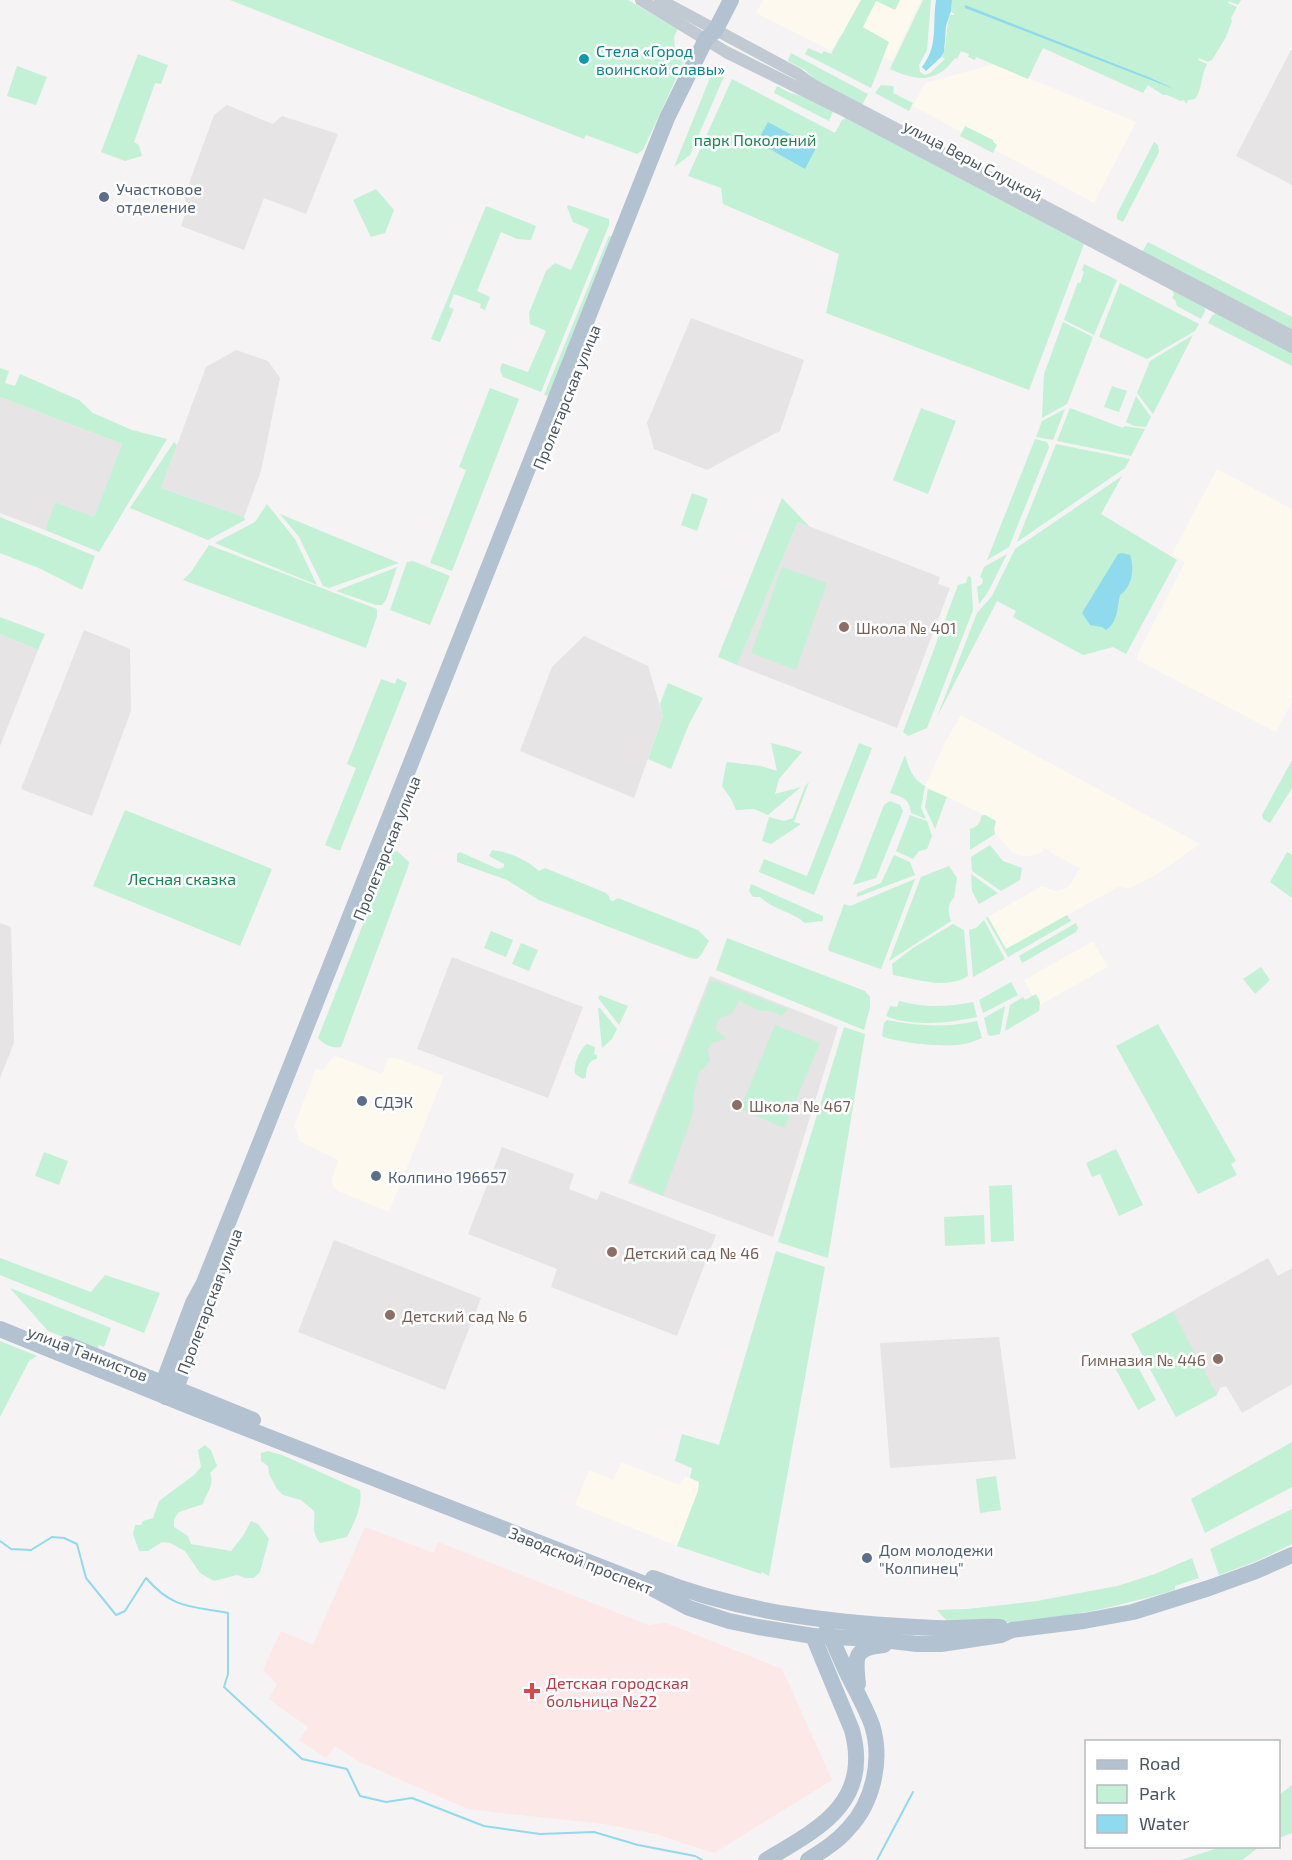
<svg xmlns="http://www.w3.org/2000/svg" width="1292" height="1860" font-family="'Exo 2',sans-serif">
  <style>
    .commercial { fill: #fdf9ef }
    .education { fill: #e6e4e5 }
    .medical { fill: #fce8e6 }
    .green { fill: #c3f1d5 }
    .water { fill: #90daee }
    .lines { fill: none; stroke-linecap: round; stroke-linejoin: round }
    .stream { stroke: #90daee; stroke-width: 2 }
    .minor { stroke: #c1cad2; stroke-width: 12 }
    .major { stroke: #b3c2d1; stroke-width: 16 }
    .culture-dot { fill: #0f9aa8; stroke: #fff; stroke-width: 2 }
    .service-dot { fill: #5c6f8a; stroke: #fff; stroke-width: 2 }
    .education-dot { fill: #8d6e63; stroke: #fff; stroke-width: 2 }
    .health-dot { fill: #e0444e; stroke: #fff; stroke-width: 2 }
    .labels { text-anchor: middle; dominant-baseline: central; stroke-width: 5; stroke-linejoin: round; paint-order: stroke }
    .culture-label { font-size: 16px; fill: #0d838f; stroke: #fff; text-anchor: start }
    .park-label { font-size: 16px; fill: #17864f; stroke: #fff }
    .street-label { font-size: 16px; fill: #4a5661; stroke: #fff }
    .service-label { font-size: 16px; fill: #4e5e75; stroke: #fff; text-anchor: start }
    .education-label { font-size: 16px; fill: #785e54; stroke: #fff; text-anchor: start }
    .health-label { font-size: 16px; fill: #be3a42; stroke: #fff; text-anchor: start }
  </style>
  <rect width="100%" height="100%" fill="#f5f3f3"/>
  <!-- commercial -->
  <g class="commercial">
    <path d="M763,0H921L892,61L840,35L831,51L756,13Z"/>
    <path d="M994,64L1136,122L1094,203L913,106L925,83Z"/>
    <path d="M1217,469L1292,509V702L1276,732L1137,660L1138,653L1185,562L1172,554Z"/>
    <path d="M961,715L1200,844L1156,875L1128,889L1120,886L1006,949L988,917L1042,886L1055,891L1062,890L1069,886L1080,868L1055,855L1045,848L1041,853L1024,857L1013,853L995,834L996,821L925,786L945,742Z"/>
    <path d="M1093,941L1108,967L1038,1006L1024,980Z"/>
    <path d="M334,1055L382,1074L388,1058H396L444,1076L389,1212L338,1191L333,1186L332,1178L338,1160L298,1140L297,1132L294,1126L316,1069L321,1070L325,1068Z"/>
    <path d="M621,1462L680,1485L685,1476L699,1482L698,1491L677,1546L575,1505L589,1470L613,1480Z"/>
  </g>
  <!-- education -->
  <g class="education">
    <path d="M1291,50H1292V185L1236,156Z"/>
    <path d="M227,105L273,124L282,116L338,134L306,214L264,198L244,250L181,226L188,206L184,197L214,115Z"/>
    <path d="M691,318L804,360L780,431L707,470L654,449L647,423Z"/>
    <path d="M236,350L268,361L280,378L261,471L244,517L161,488L206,367Z"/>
    <path d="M0,397L122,444L94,517L55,502L45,530L0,513Z"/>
    <path d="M798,522L940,577L938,584L950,588L897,728L737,665Z"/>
    <path d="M84,630L130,649L131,711L92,816L21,789Z"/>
    <path d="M0,634L38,650L0,746Z"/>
    <path d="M584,636L648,666L663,716L634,798L520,751L552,667Z"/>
    <path d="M0,923L11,927L14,1043L0,1078Z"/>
    <path d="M452,957L583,1007L548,1098L417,1049Z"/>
    <path d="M710,976L838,1027L773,1237L628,1183Z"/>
    <path d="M502,1147L574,1174L569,1189L597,1200L601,1191L716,1235L677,1336L551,1287L557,1269L468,1234Z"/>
    <path d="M334,1240L481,1298L445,1390L298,1332Z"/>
    <path d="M1268,1258L1278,1276L1292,1268V1384L1242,1413L1226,1386L1220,1388L1217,1395L1176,1417L1132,1334Z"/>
    <path d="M999,1337L1016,1459L890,1468L880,1343Z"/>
  </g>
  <!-- medical -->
  <path class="medical" d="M365,1527L434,1553L438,1542L648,1625L666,1623L782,1669L832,1780L714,1853L656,1834L604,1824L468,1809L360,1762L335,1746L326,1758L299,1740L308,1727L269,1699L277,1684L263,1670L281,1631L313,1645Z"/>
  <!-- green -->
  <g class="green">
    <path d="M230,0H628L678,29L674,37L675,50L686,57L643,150L637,154L586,135L584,139Z"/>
    <path d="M861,0H900L895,10L876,1L863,27L889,42L871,88L805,54L808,48L822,54L824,51L831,54Z"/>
    <path d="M923,0H931L927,50L919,65L920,72L925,75L930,73L945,59L942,57C948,44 945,29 950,15H955L951,11L952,0H1241L1238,5L1229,1L1228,3L1237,7L1231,18L1232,21L1226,37L1212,60L1208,62L1199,58L1198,60L1207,64C1200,78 1203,88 1195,99L1188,100L1186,104L1184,100L1181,101L1167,95H1163L1148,85L1143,93L1043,48L1028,79L976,57L975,60L968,57L969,54L961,51L957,59L955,58C936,84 917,81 890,69Z"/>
    <path d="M791,53L868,94L862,105L817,81L805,70L788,61Z"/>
    <path d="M138,54L168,65L161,84L155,83L134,142L139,145L142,156L125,161L101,152Z"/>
    <path d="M17,66L47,77L36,105L7,96Z"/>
    <path d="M714,68L725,74L690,155L674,167Z"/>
    <path d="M732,79L835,133L842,120L846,118L1084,244L1029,390L826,313L839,254L723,204L721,188L688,176Z"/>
    <path d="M881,85L892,86L894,87L893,93L913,103L909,111L875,93Z"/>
    <path d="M777,86L790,93L806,97L833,111L829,121L774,93Z"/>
    <path d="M965,126L993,140V142L997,145L993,153L960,136Z"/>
    <path d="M1154,142L1158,145L1159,152L1123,222L1117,219V214Z"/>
    <path d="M376,189L394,210L385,233L371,237L353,200Z"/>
    <path d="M568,205L609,219V225L541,392L503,377L500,370L502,363L528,372L546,331L530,324L529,313L546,271L555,263L571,270L589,229L573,222L567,207Z"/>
    <path d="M486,206L536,226L531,240L517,239L501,232L477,291L490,297L485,310L480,308L481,304L454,294L449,307L454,309L440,342L431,339Z"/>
    <path d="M609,236L614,237L549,396L544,395Z"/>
    <path d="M1148,242L1292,317V331L1142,252Z"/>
    <path d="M1084,264L1117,280L1094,335L1064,320L1078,282L1080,283L1084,272L1082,270Z"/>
    <path d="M1120,283L1199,324L1195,331L1147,359L1099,337Z"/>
    <path d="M1172,290L1205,308V311L1201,319L1177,306L1175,300L1172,298L1174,294Z"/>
    <path d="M1216,313L1292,352V366L1208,323L1212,316Z"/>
    <path d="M1063,322L1093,337L1067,404L1042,418L1044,374Z"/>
    <path d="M1193,335L1153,414L1137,393L1150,361Z"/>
    <path d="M0,368L9,371L5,383L15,386L20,374L79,400L93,413L132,430L167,439L99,552L45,530L55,502L94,517L122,444L0,397Z"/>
    <path d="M1112,386L1127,391L1119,412L1104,407Z"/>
    <path d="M490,388L519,399L452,571L430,563L466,470L459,467Z"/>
    <path d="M1136,396L1151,417L1146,427L1134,426L1126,422Z"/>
    <path d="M921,408L956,421L928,494L893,480Z"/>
    <path d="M1070,408L1123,428L1124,426L1145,429L1131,456L1057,441Z"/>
    <path d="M1065,409L1053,440L1036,437L1042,421Z"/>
    <path d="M1035,439L1047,442L1049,447L1048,450L1009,547L987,560Z"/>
    <path d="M174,442L177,445L161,488L244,517L245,520L208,540L130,508Z"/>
    <path d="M1056,444L1130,459L1125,468L1017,542Z"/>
    <path d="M1122,476L1101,514L1177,560L1126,654L1113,647L1083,655L1013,617L1016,611L997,601L937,717L977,613L992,596L1015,549Z"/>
    <path d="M692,493L708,499L697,531L681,525Z"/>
    <path d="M782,498L810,527L798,522L737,665L718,657Z"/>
    <path d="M267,504L295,539L317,585L215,543L255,522Z"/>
    <path d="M280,514L399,563L329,588L323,586L299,537Z"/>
    <path d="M0,517L95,556L82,590L41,569L0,553Z"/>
    <path d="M209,545L377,609V616L366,648L183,580L191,572Z"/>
    <path d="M1007,554L988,592L979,604L977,587L982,584L983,579L980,577L984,567Z"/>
    <path d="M413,561L450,576L430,625L390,610L407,562Z"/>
    <path d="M397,567L386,600L382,605H376L336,591Z"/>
    <path d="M782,567L827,583L796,670L751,653Z"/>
    <path d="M968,576L971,577L973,610L927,728L908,736L903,732L958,585L966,583Z"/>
    <path d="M0,617L45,634L38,650L0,634Z"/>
    <path d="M397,678L407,683L340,851L325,845L356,768L347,764L381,679L395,684Z"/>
    <path d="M668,683L703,698L689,724L671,769L648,759L663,716L660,704Z"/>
    <path d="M771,743L787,747L802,752L779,779L775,794L801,787L768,815L754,809L736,810L731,799L722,786L726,765L727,762L761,766L777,771Z"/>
    <path d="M859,743L872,748L814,895L759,872L764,859L807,876Z"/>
    <path d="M905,755C909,768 912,779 925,786L921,808L926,819L911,813C910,799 902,797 890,793Z"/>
    <path d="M1292,760V788L1270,823L1263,819L1262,815Z"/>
    <path d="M809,782L794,822L801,824L771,844L762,841L769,817L784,821L793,818L805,786Z"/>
    <path d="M928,789L947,797L935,829L925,807Z"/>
    <path d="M890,801L900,805L903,811L876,878L853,885L884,805Z"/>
    <path d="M125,810L272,869L240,946L93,886Z"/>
    <path d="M910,815L927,821L932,836L927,849L919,851L913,859L896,851Z"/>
    <path d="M985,815L996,821L994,828L995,834L970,850V829C976,827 981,824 981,816Z"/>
    <path d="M990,845L1003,861L1022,868L1020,880L1001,891L972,871L971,857Z"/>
    <path d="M492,850C509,852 526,859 539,871L545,868L606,893L609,896L610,900L613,901L618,898L698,930L709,941L701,955L697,959L690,958L539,900L507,880L457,862V854L460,852L498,869L504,867V864L489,856Z"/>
    <path d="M392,851H397L409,862L408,867L341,1047C333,1049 323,1044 318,1038Z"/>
    <path d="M1287,852L1292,855V898L1270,882Z"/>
    <path d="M894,855L910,862L915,875L857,897V893L881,883Z"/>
    <path d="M949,866L957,878L954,898C947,904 948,912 951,921L889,961L921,877Z"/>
    <path d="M971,874L998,893L979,904L972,891Z"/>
    <path d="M915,879L881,969L829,951L828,948L844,904L850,906Z"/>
    <path d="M751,884L823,916V921L805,923C791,911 773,910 760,897H753L749,891Z"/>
    <path d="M1067,915L1071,921L1008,957L986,918L988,917L1006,949Z"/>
    <path d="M984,920L1005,959L973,977L969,930L976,928Z"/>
    <path d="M1076,923L1078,928L1076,932L1022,963L1019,956Z"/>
    <path d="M953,924L964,930L968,976C947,990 916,979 893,975L892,964L913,948Z"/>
    <path d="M491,931L513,940L506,957L484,948Z"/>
    <path d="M727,938L865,991L870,997V1008L864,1030L716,970Z"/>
    <path d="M521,943L538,950L529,971L512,964Z"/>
    <path d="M1261,967L1270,980L1255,994L1243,979Z"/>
    <path d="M710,981H715L788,1009L782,1016L767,1010L761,1011L739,1001C739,1001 734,1010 734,1011C726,1019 716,1014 716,1030L724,1036L725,1039L712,1043L708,1049L710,1060L704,1068L699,1072L693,1096L694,1108L691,1119L663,1196L631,1181Z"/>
    <path d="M1011,982L1018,995L983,1013L979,1000Z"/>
    <path d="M1036,994L1040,1002L1039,1011L1005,1031L1010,1005L1023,997L1025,1000Z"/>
    <path d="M600,995L628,1006L619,1025L598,998Z"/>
    <path d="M899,1001C924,1008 948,1007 973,1002L977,1017C951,1023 911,1027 886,1016L890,1006L897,1007Z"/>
    <path d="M1005,1006L1000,1034L991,1036L988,1035L984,1018Z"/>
    <path d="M598,1008H600L617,1029L612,1039L602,1048Z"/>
    <path d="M887,1020C918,1026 946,1028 977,1021L982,1038C976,1040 970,1043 964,1044C948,1048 897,1043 882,1036L884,1023Z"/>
    <path d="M1158,1024L1236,1161L1231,1164L1237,1175L1198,1194L1116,1046Z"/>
    <path d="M775,1025L820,1043L784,1128L740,1109Z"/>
    <path d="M844,1027L865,1034L828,1258L778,1242Z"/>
    <path d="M587,1044L595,1047L594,1054L597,1055V1059C588,1060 586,1069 586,1077L583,1079L575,1074C573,1065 580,1049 587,1044Z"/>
    <path d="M1116,1149L1143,1205L1119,1216L1100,1174L1092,1177L1086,1163Z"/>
    <path d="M44,1152L68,1161L59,1185L35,1176Z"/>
    <path d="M1012,1185L1014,1241L991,1242L989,1186Z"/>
    <path d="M984,1215L985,1244L945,1246L944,1217Z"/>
    <path d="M776,1251L825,1267L769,1576L762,1572L761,1574L677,1546L698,1491L699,1482L690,1478L692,1468L675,1461L682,1434L719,1445Z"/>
    <path d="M0,1258L91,1292L105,1275L160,1293L144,1333L0,1275Z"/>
    <path d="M10,1288L111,1328L104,1347L99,1345L97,1350L48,1331Z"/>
    <path d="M1173,1312L1217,1395L1176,1417L1131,1334Z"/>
    <path d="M0,1341L37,1356L29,1361L0,1417Z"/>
    <path d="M1133,1358L1156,1400L1138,1410L1115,1368Z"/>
    <path d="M1292,1442V1487L1205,1533L1191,1499Z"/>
    <path d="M205,1445L211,1450L217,1466L210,1473C215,1486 206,1492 203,1504L179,1512L174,1519V1527L188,1536L191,1544L231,1551L243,1536L251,1521L258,1524L269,1539L260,1572L254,1578H245L237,1575L214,1581L200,1573L185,1551L170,1543L162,1542L148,1551H139L133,1534L135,1525H141L143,1521L153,1518L159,1501L194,1475L201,1467L198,1450Z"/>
    <path d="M268,1451L282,1455L360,1490C363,1506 354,1523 347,1537L320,1543C310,1529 316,1525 314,1511L301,1500L283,1495L277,1489L269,1474L268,1466L261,1461V1453Z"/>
    <path d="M996,1476L1001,1510L980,1513L976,1479Z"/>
    <path d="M1292,1509V1544L1257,1561L1219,1575L1210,1549Z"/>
    <path d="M1192,1558L1199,1578L1175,1586V1590C1102,1611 1023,1629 947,1621L937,1610L967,1609L1037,1601L1117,1586L1155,1574Z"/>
    <path d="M1292,1785V1833L1279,1838V1795Z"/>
    <path d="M1224,1846L1259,1847L1242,1860H1181Z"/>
  </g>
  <!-- water -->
  <g class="water">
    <path d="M936,0H952L951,11L946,26L944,52L941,57L926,71L922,67C939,45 932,26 936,0Z"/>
    <path d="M965,5L1151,78L1174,89L965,8Z"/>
    <path d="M768,122L816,148L805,169L757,142Z"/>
    <path d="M1122,553L1130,555C1135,569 1132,587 1120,595C1117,608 1118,622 1106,630L1102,627L1090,625L1082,613L1118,554Z"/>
  </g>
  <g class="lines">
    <!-- stream -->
    <g class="stream">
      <path d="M0,1541L11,1549L31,1550L52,1537L64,1538L77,1544L86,1578L116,1615L125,1611L146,1578C173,1609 190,1606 228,1613V1674L224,1687L302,1759L347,1769L360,1796L386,1802L412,1798L484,1826L540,1834L594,1832L638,1845L695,1856L702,1860"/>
      <path d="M877,1860L913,1792"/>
    </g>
    <!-- minor -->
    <g class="minor">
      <path d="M641,0L726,52L841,109L1292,347"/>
      <path d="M660,0L798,74L813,85L1292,336"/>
    </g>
    <!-- major -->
    <g class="major">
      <path d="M0,1329L194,1408L642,1583L689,1608L729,1621L758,1627L813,1636L875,1639L917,1644H941L1001,1635L1012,1630L1084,1621L1133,1612L1209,1588L1256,1571L1292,1555"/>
      <path d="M66,1344L253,1420"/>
      <path d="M166,1397L163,1383L193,1303L203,1285L264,1133L667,118L706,39L715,31L731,0"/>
      <path d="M166,1397L176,1388L207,1308L217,1275"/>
      <path d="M653,1578C744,1614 840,1624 936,1628C957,1629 979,1626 1000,1627"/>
      <path d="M858,1684C855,1657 853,1648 884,1645"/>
      <path d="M766,1860C818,1829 872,1803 852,1730L813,1636"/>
      <path d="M808,1860C822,1851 837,1842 848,1829C873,1803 883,1760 872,1725C866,1709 858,1694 850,1679C842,1663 835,1645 827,1629"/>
    </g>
  </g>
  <!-- markers -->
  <circle class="culture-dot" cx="584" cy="59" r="6"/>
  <g class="service-dot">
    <circle cx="104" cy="197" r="6"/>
    <circle cx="362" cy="1101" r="6"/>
    <circle cx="376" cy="1176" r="6"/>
    <circle cx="867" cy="1558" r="6"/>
  </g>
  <g class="education-dot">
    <circle cx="844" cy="627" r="6"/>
    <circle cx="737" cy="1105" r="6"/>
    <circle cx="612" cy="1252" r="6"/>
    <circle cx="390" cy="1315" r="6"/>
    <circle cx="1218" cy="1359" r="6"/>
  </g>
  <path class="health-dot" d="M529 1682h6v6h6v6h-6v6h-6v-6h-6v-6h6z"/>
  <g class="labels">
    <!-- culture labels -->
    <g class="culture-label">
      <text x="596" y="50">Стела «Город<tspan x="596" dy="18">воинской славы»</tspan></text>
    </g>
    <!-- park labels -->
    <g class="park-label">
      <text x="755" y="139">парк Поколений</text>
      <text x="182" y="878">Лесная сказка</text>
    </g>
    <!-- street labels -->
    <g class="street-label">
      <text transform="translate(973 160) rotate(28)">улица Веры Слуцкой</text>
      <text transform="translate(566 397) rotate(-68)">Пролетарская улица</text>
      <text transform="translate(386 848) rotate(-68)">Пролетарская улица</text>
      <text transform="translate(209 1301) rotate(-69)">Пролетарская улица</text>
      <text transform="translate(88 1353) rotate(21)">улица Танкистов</text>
      <text transform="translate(581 1560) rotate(22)">Заводской проспект</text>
    </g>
    <!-- service labels -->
    <g class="service-label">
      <text x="116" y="188">Участковое<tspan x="116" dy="18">отделение</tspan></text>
      <text x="374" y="1101">СДЭК</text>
      <text x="388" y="1176">Колпино 196657</text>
      <text x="879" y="1549">Дом молодежи<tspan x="879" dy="18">"Колпинец"</tspan></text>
    </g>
    <!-- education labels -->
    <g class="education-label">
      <text x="856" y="627">Школа № 401</text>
      <text x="749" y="1105">Школа № 467</text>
      <text x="624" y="1252">Детский сад № 46</text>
      <text x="402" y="1315">Детский сад № 6</text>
      <text x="1206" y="1359" text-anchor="end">Гимназия № 446</text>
    </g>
    <!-- health labels -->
    <g class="health-label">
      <text x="546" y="1682">Детская городская<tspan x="546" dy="18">больница №22</tspan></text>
    </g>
  </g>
  <!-- legend -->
  <rect x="1085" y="1740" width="195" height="108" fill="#ffffff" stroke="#b7bbc0" stroke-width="1.5"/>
  <rect x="1097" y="1760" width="30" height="9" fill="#b3c2d1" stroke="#b7bbc0" stroke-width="1.5"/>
  <text x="1139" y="1770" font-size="18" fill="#4a5661">Road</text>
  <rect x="1097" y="1785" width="30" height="18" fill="#c3f1d5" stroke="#b7bbc0" stroke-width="1.5"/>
  <text x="1139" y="1800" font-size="18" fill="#4a5661">Park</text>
  <rect x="1097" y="1815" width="30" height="18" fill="#90daee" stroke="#b7bbc0" stroke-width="1.5"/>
  <text x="1139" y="1830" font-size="18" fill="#4a5661">Water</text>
</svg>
